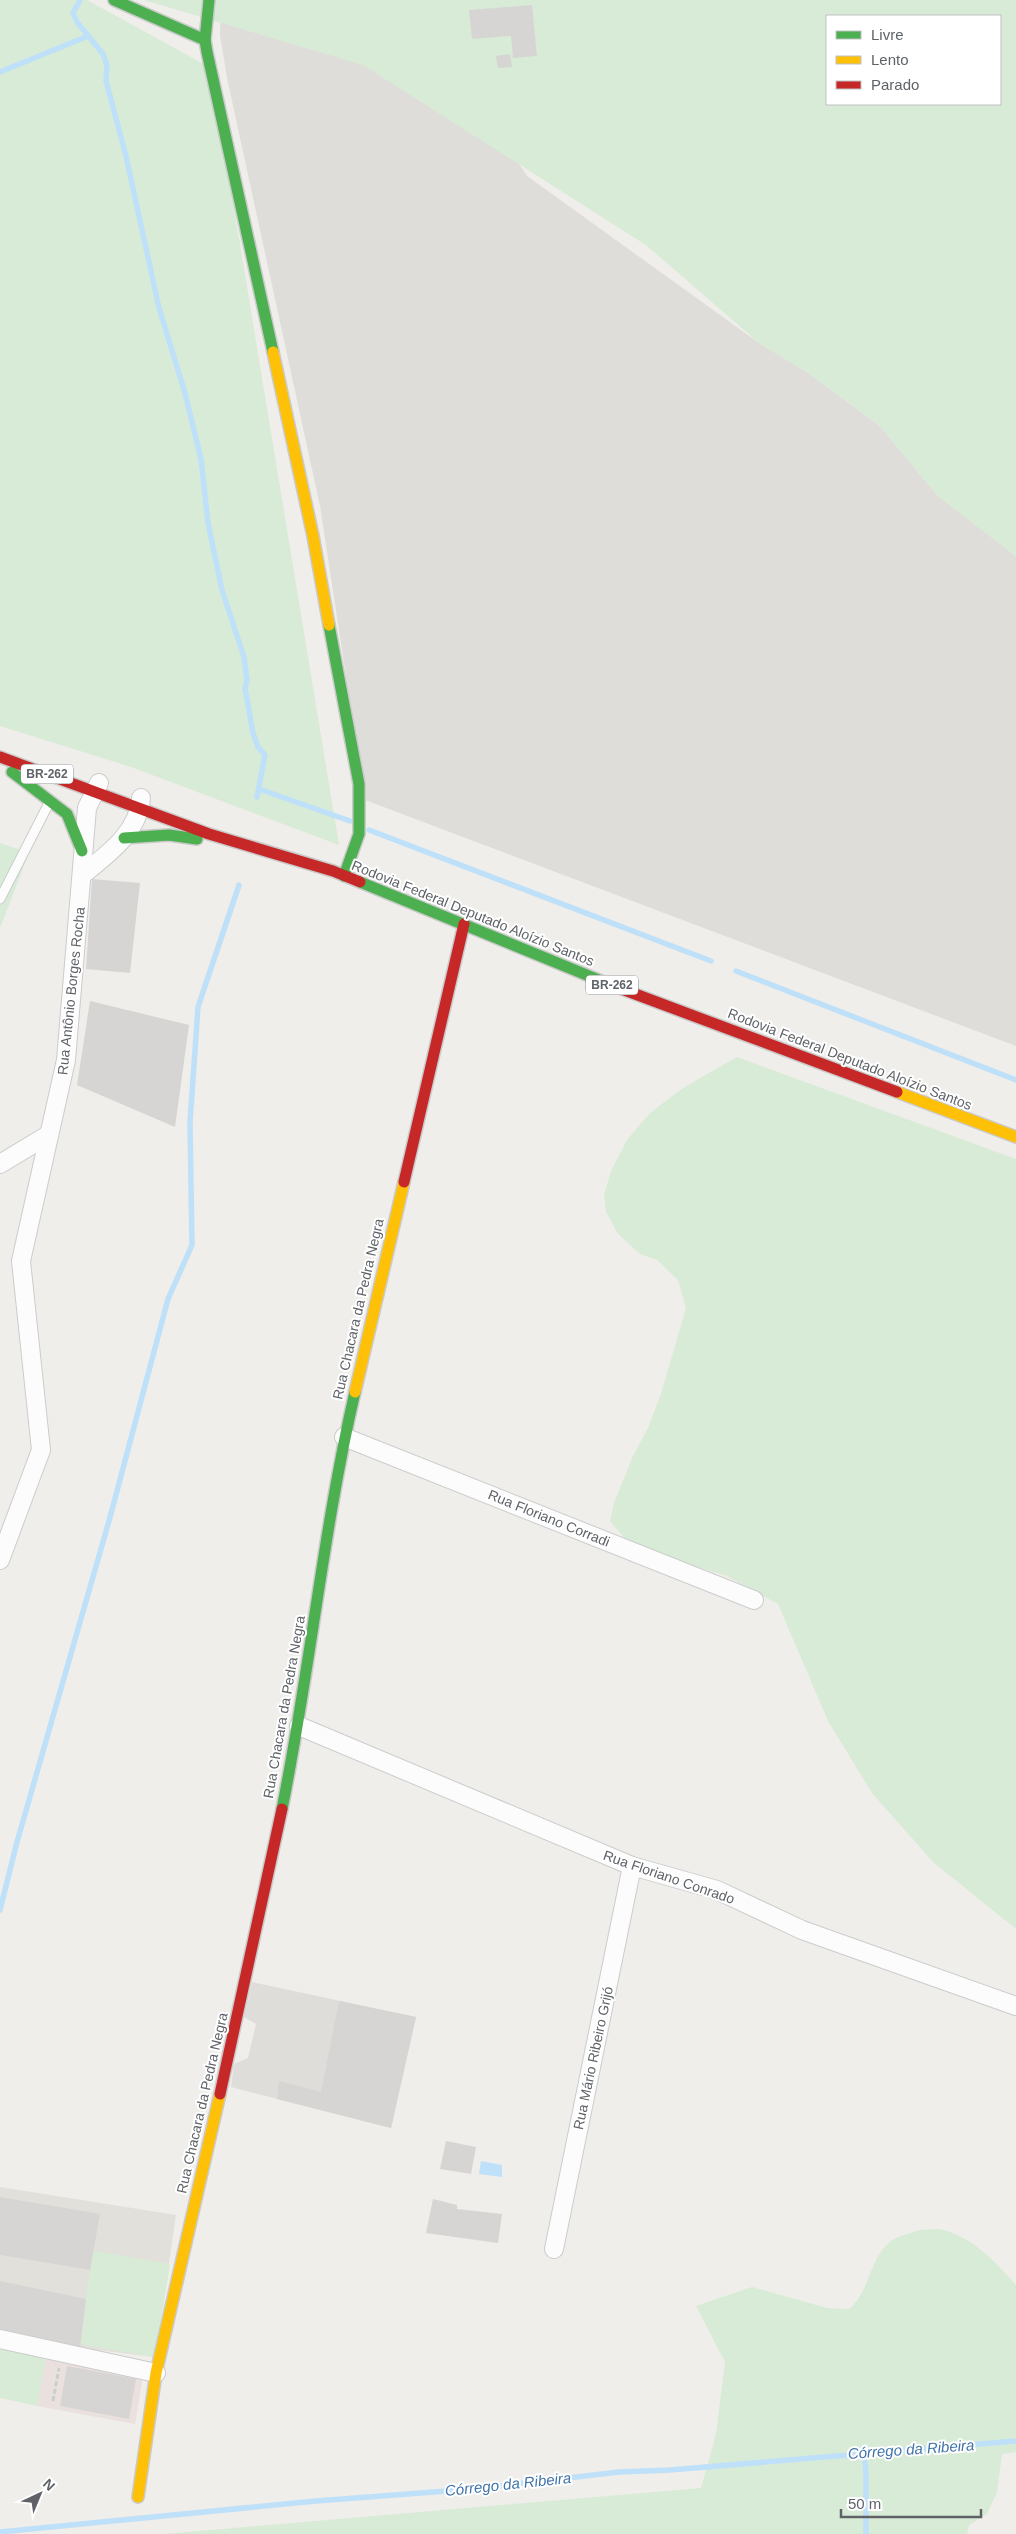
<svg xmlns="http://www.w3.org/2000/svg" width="1016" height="2534" font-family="Helvetica,sans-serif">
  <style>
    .industrial { fill: #dfddda }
    .education { fill: #e2e0da }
    .medical { fill: #eae0de }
    .green { fill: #d8ebd6; fill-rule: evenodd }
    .water { fill: #bfe0f9 }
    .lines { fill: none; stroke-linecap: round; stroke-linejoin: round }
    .stream { stroke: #bfe0f9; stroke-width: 5.5 }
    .building { fill: #d6d5d3 }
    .lane-casing { stroke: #cbcccc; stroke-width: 11 }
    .street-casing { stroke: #cbcccc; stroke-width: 20 }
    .fast-casing { stroke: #cacacb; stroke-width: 14 }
    .slow-casing { stroke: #cacacb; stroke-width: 14 }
    .jam-casing { stroke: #cacacb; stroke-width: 14 }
    .path { stroke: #cacfcc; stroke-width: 3; stroke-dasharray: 5 2.5; stroke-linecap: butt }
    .lane { stroke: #fdfcfc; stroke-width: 9 }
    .street { stroke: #fdfcfc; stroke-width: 18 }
    .fast { stroke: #4caf50; stroke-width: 11 }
    .slow { stroke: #ffc107; stroke-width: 11 }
    .jam { stroke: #c62828; stroke-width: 11 }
    .labels { text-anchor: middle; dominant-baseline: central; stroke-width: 4; stroke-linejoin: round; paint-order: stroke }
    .shield { fill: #fff; stroke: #8f9295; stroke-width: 1 }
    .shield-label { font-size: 12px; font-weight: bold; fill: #5f6368 }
    .street-label { font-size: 14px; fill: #5f6368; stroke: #fff }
    .water-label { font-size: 15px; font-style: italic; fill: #4174aa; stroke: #fff }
  </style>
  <rect width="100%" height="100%" fill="#efeeea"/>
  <!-- industrial -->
  <g class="industrial">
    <path d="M221,0L461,74L527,176L759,343L805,371L879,425L938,496L1016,556V1046L365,800L320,506L227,78L220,35Z"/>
    <path d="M252,1982L416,2017L391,2128L231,2087L234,2064L248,2058L256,2024L244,2017Z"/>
  </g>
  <!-- education -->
  <path class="education" d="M0,2187L176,2215L155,2357L80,2348L0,2332Z"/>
  <!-- medical -->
  <path class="medical" d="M46,2357L143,2376L135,2424L37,2406Z"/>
  <!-- green -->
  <g class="green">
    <path d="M0,0H87L211,68L339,845L131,767L0,726Z"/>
    <path d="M144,0H1016V556L938,496L879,425L805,371L759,343L646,245L363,65ZM827,16H1000V104H827Z"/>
    <path d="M0,843L29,853L0,928Z"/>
    <path d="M737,1057L1016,1159V1929L933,1862L872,1793L828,1721L778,1604L727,1576L632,1547L610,1521L614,1503L633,1456L648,1428L661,1394L686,1308L678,1280L657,1260L640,1254L618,1234L606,1212L604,1195L611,1171L627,1140L650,1113L683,1088Z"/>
    <path d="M920,2230C928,2230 937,2228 944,2230C973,2238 997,2263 1016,2285V2452L1002,2454L997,2492L987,2514L969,2525L967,2534H164L701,2488L716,2434L725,2362L696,2306L752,2287L827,2308L849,2309C871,2290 869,2258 891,2241C899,2235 912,2233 920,2230Z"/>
    <path d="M93,2251L170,2264L155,2357L78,2344Z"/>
    <path d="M0,2349L46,2357L37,2406L0,2398Z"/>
  </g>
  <!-- water -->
  <path class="water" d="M481,2161L502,2165V2177L479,2174Z"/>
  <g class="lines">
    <!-- stream -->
    <g class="stream">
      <path d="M80,0L73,13L77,22L103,54L107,65L106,81L126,156L159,308L185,393L201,459L208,523L222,590L244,657L247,681L245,688L253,733L258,747L265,755L257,797"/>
      <path d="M0,72L88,36"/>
      <path d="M259,789L350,821"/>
      <path d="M369,830L711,961"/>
      <path d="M736,971L1016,1080"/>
      <path d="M0,1910L17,1842L109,1521L168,1299L192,1245L190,1122L198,1007L239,885"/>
      <path d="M864,2453L866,2473V2534"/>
      <path d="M0,2532L316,2501L473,2489L619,2472L670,2470L1016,2441"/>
    </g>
  </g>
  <!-- building -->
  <g class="building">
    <path d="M532,5L537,56L513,58L511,36L472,39L469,10Z"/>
    <path d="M510,54L512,67L498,68L496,56Z"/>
    <path d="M92,879L140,883L130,973L86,969Z"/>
    <path d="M90,1001L189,1025L175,1127L77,1085Z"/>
    <path d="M339,2001L416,2017L391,2128L277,2099L279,2081L321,2092Z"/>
    <path d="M446,2141L476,2147L471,2174L440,2169Z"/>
    <path d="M0,2197L100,2214L90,2270L0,2255Z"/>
    <path d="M433,2199L457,2205V2209L502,2214L498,2243L426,2233Z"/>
    <path d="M0,2281L86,2299L80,2348L0,2332Z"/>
    <path d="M67,2366L136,2379L129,2419L60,2406Z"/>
  </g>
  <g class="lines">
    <defs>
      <path id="lane" d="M0,899L49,803"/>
      <g id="street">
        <path d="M82,875C107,855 139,832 141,798"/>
        <path d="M0,1164L48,1135"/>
        <path d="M344,1437L754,1600"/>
        <path d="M0,1560L41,1450L21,1261L66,1060L87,808L99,783"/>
        <path d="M299,1726L632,1866L717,1890L802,1930L1016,2006"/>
        <path d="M554,2249L632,1866"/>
        <path d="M0,2339L156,2373"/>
      </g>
      <g id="fast">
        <path d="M114,0L205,40"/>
        <path d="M209,0L205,40L207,52L273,352"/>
        <path d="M329,625L359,784V834L344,876"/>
        <path d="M12,772L67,814L82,851"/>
        <path d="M124,838L169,835L197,839"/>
        <path d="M360,882L611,985"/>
        <path d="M282,1809C310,1671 323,1530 355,1392"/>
      </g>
      <g id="slow">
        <path d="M273,352L313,536L329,625"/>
        <path d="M897,1092L1016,1137"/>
        <path d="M355,1392L404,1182"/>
        <path d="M138,2497L156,2373L220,2094"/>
      </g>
      <g id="jam">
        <path d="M0,757L209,834L333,871L360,882"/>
        <path d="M611,985L897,1092"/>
        <path d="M404,1182L464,924"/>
        <path d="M220,2094L282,1809"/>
      </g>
    </defs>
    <!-- lane casing -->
    <use href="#lane" class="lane-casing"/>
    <!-- street casing -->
    <use href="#street" class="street-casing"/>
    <!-- fast casing -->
    <use href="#fast" class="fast-casing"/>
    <!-- slow casing -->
    <use href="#slow" class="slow-casing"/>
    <!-- jam casing -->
    <use href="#jam" class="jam-casing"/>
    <!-- path -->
    <path class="path" d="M53,2401L59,2368"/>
    <!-- lane -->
    <use href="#lane" class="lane"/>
    <!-- street -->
    <use href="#street" class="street"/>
    <!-- fast -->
    <use href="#fast" class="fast"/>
    <!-- slow -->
    <use href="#slow" class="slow"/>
    <!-- jam -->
    <use href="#jam" class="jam"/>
  </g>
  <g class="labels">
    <!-- shield labels -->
    <g class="shield">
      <rect x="21" y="764.5" width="52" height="19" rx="4"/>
      <rect x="586" y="975.5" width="52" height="19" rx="4"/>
    </g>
    <g class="shield-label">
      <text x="47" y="774">BR-262</text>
      <text x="612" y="985">BR-262</text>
    </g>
    <!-- street labels -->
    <g class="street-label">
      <text transform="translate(473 913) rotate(22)">Rodovia Federal Deputado Aloízio Santos</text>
      <text transform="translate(71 991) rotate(-84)">Rua Antônio Borges Rocha</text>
      <text transform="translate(850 1059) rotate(21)">Rodovia Federal Deputado Aloízio Santos</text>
      <text transform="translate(358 1309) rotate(-77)">Rua Chacara da Pedra Negra</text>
      <text transform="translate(549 1518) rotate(22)">Rua Floriano Corradi</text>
      <text transform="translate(284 1707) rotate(-80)">Rua Chacara da Pedra Negra</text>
      <text transform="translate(669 1877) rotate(19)">Rua Floriano Conrado</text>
      <text transform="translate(593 2058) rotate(-78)">Rua Mário Ribeiro Grijó</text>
      <text transform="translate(202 2103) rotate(-77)">Rua Chacara da Pedra Negra</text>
    </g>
    <!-- water labels -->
    <g class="water-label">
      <text transform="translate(911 2449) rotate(-4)">Córrego da Ribeira</text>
      <text transform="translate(508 2484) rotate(-6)">Córrego da Ribeira</text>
    </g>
  </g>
  <!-- legend -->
  <rect x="826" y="15" width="175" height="90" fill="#ffffff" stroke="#bfc1c3"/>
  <rect x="836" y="31" width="25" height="8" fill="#4caf50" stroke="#bfc1c3"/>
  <text x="871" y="40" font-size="15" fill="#5f6368">Livre</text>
  <rect x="836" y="56" width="25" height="8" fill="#ffc107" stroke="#bfc1c3"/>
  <text x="871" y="65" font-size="15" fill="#5f6368">Lento</text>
  <rect x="836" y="81" width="25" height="8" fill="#c62828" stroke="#bfc1c3"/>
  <text x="871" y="90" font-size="15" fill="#5f6368">Parado</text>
  <!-- north arrow -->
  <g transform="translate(40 2494) rotate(44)" stroke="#ffffff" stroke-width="4" paint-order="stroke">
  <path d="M0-4L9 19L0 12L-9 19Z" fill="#5f6368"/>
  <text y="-8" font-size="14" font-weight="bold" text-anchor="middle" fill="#5f6368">N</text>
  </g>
  <!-- scale -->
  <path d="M841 2509v8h140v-8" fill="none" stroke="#5f6368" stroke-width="2.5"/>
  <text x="848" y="2509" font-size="15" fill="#5f6368" stroke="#ffffff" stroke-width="4" paint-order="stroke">50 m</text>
</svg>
